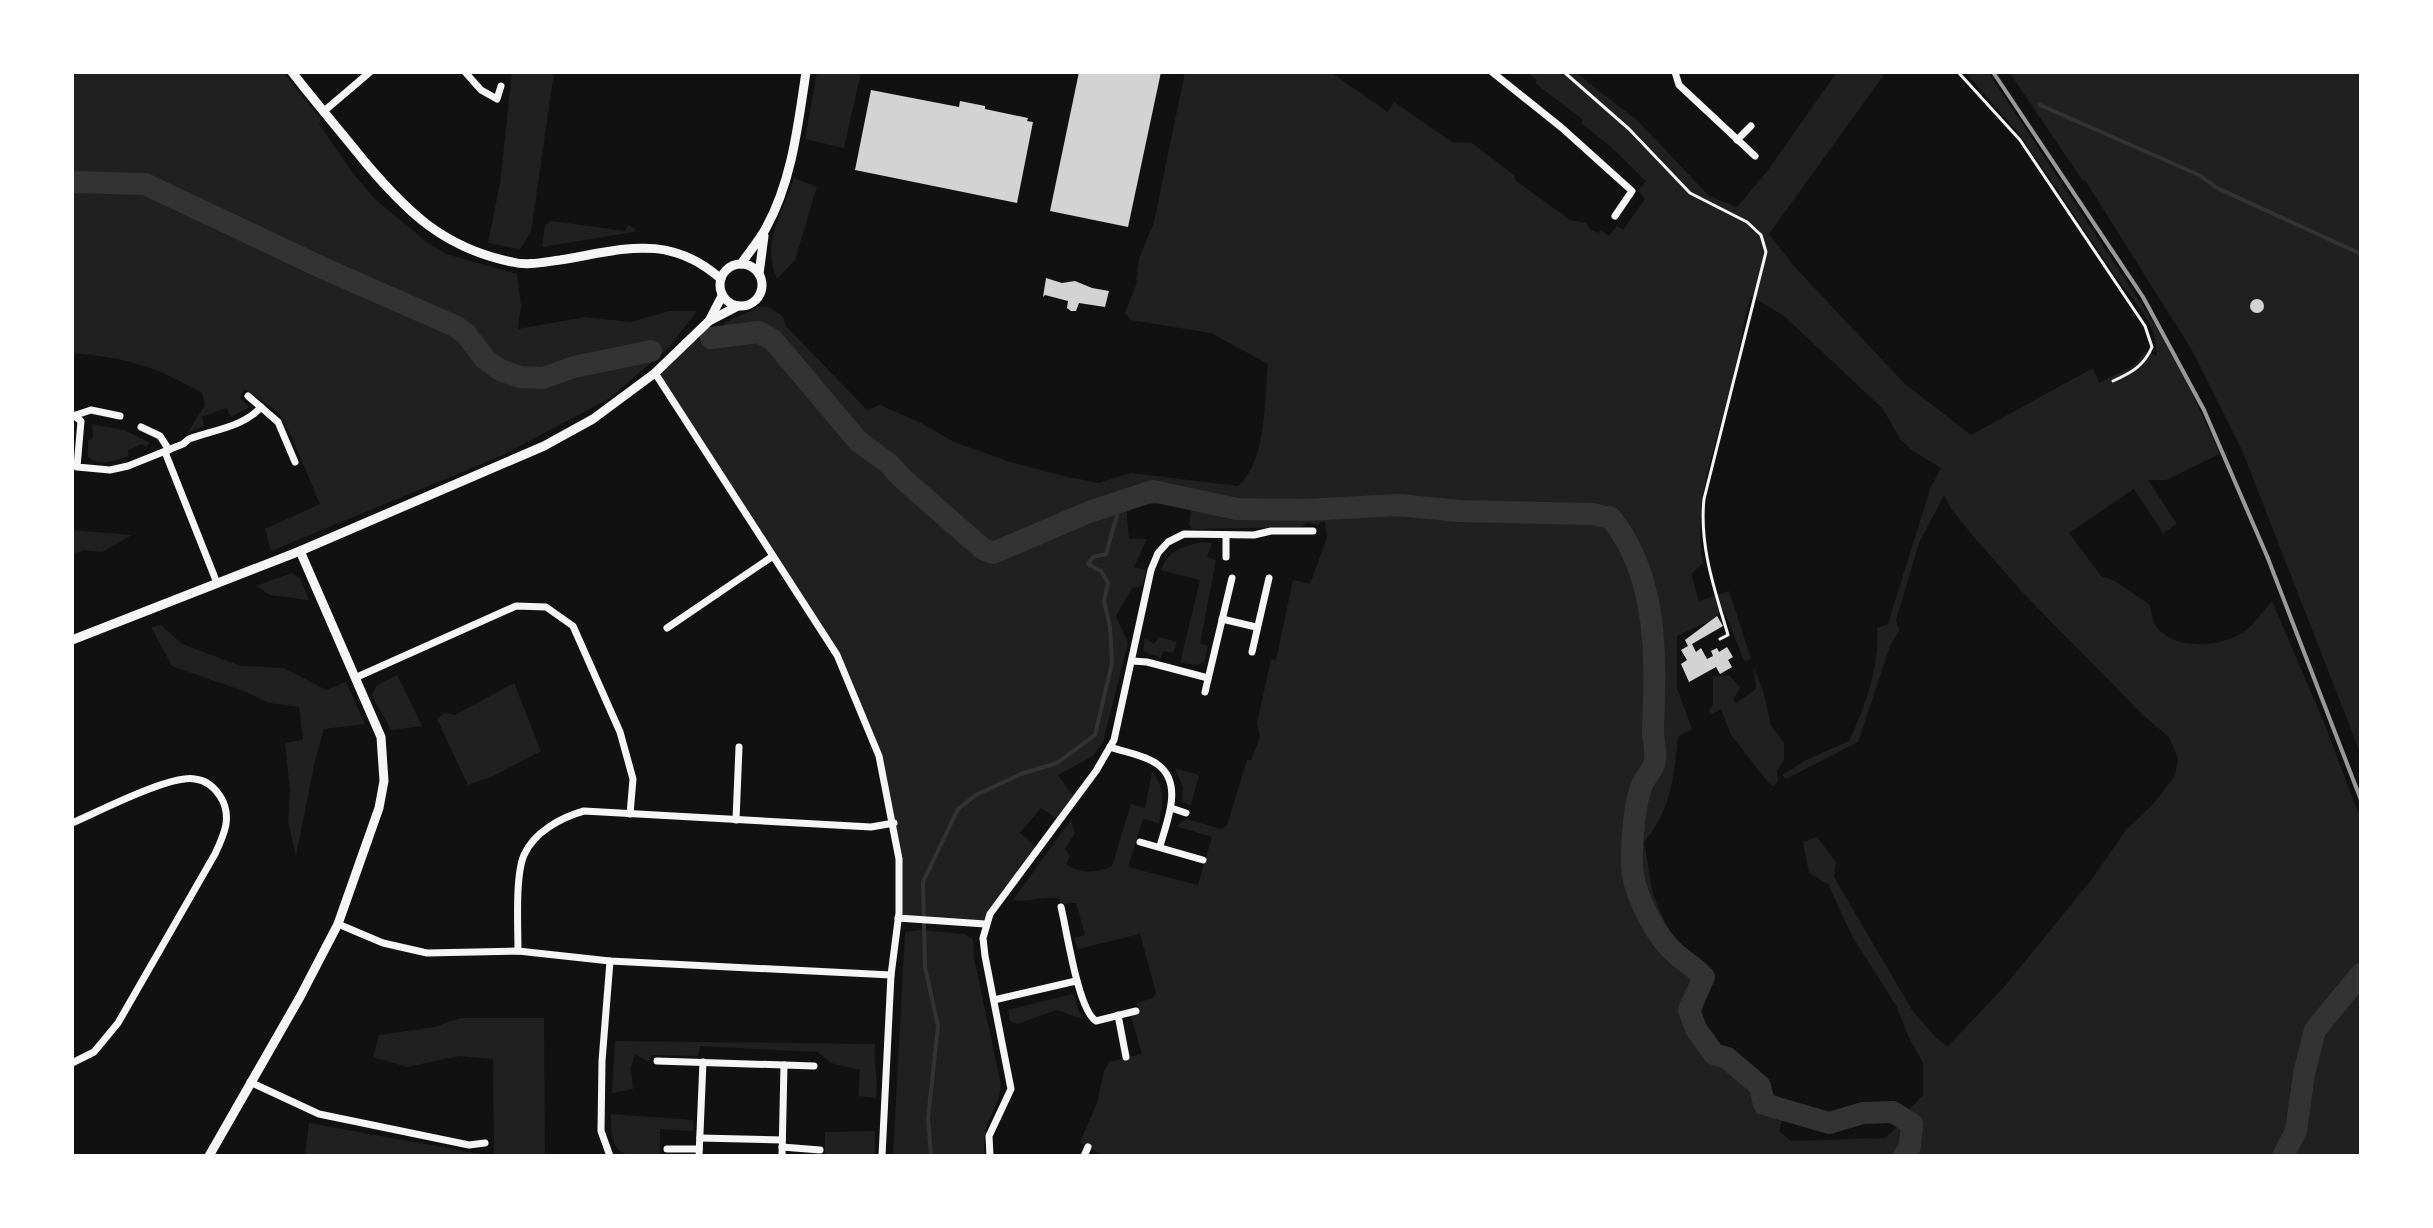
<svg xmlns="http://www.w3.org/2000/svg" width="2433" height="1228" font-family="Cabin,sans-serif">
  <style>
    .green { fill: #202020; fill-rule: evenodd }
    .lines { fill: none; stroke-linecap: round; stroke-linejoin: round }
    .stream { stroke: #333; stroke-width: 4 }
    .river { stroke: #333; stroke-width: 22 }
    .building { fill: #d3d3d3 }
    .service { stroke: #f5f5f5; stroke-width: 3 }
    .minor { stroke: #f5f5f5; stroke-width: 7 }
    .tertiary { stroke: #f5f5f5; stroke-width: 9 }
    .rail { stroke: #9a9a9a; stroke-width: 4 }
  </style>
  <rect width="100%" height="100%" fill="#111"/>
  <!-- green -->
  <g class="green">
    <path d="M72,72H283L321,119L319,124L352,172L376,200L428,243L446,254L517,274L521,306L518,329L585,317L631,322L669,311H697L669,347L610,398L501,456L271,551L265,529L320,504L292,438L279,413L245,389L240,398L249,407L231,417L226,408L202,417L204,426L188,432L205,405L202,393C153,365 127,358 72,353Z"/>
    <path d="M512,72H554L531,232L520,249L488,243L500,183Z"/>
    <path d="M817,72H859L860,77L844,148L805,139Z"/>
    <path d="M1185,72H1326L1333,74L1388,112L1394,102L1452,142L1472,143L1514,175L1516,181L1570,220L1586,223L1591,230L1598,233L1601,230L1609,236L1617,226L1623,230L1645,199L1638,191L1646,181L1610,146L1581,123L1583,120L1535,83L1537,80L1526,72H1575L1639,122L1709,196L1737,207L1768,170L1837,72H1886L1769,234L1793,265L1904,383L1971,435L2093,368L2099,383L2133,366L2146,351L2157,356C2157,326 2139,306 2121,284L2020,135L1965,72H1988L2157,328L2190,389L2220,454L2166,480H2148L2177,524L2163,533L2134,489L2069,533L2101,576L2115,581L2150,605C2151,610 2152,618 2154,623C2170,652 2224,648 2246,630C2256,623 2263,610 2272,601L2325,725L2361,820V1156H1103L1080,1142L1097,1103L1104,1071L1109,1062L1142,1054L1131,1017L1138,1013L1137,1003L1153,998L1156,993L1140,934L1078,949L1074,938L1085,935L1076,903L1061,904L1060,899C1044,895 1029,903 1013,900L1071,820L1075,833L1065,849L1070,856L1066,864C1078,874 1099,873 1112,866L1131,804L1145,808L1152,772C1166,789 1163,802 1159,823L1143,819L1128,867L1198,885L1212,837L1176,826L1187,819L1221,829L1227,825L1247,760H1251L1260,737L1257,723L1271,659L1276,660L1293,580L1310,584L1327,538L1325,522H1320L1319,525L1307,523L1301,527L1192,529L1189,525L1191,510L1182,503L1126,505L1129,539H1147L1134,567L1146,570L1142,586L1132,588L1116,616L1128,643L1103,742L1093,756L1058,775L1075,798L1059,820L1041,808L1020,833L1038,848L985,924L898,918L899,859L879,756L837,656L655,373L689,341L713,337L726,322L759,307H768L783,316L786,326L867,410L880,405L919,422L954,442L1010,462L1063,476L1099,483L1131,473L1238,486C1267,461 1264,401 1268,364L1211,333L1130,320L1125,313L1136,285L1139,258L1154,222ZM1751,296L1784,316L1883,409L1900,439L1913,451L1941,468L1930,489L1888,624L1877,628C1880,665 1865,708 1849,741L1806,760L1782,775L1786,779L1858,742L1890,646L1899,630L1896,620L1919,543L1944,495L1952,510L1974,537L2024,594L2144,716L2169,737L2178,759L2175,776L2154,803L2126,830L2092,879L2004,987L1948,1046L1937,1039L1912,1010L1834,877L1836,862L1817,837L1803,842L1809,873L1828,884L1852,936L1897,1007L1908,1036L1923,1063V1095L1897,1122L1898,1126L1885,1138L1791,1141L1779,1131L1786,1108L1761,1079L1694,1042L1710,983L1674,944L1653,894L1644,842C1671,811 1674,776 1678,737L1692,729L1677,688V636L1711,620L1724,610L1744,661L1751,659L1729,591L1699,601L1691,574L1703,563C1692,501 1716,446 1731,387C1738,357 1742,325 1751,296Z"/>
    <path d="M2009,72H2361V755L2242,450L2193,352L2085,180L2083,181Z"/>
    <path d="M794,178L817,187L795,260L777,279C761,241 782,215 794,178Z"/>
    <path d="M552,221L625,231L628,225L636,229L634,232L542,247L545,225Z"/>
    <path d="M92,424L124,430L150,443L146,447L142,444L128,450V456C115,461 99,467 88,457V441L93,437Z"/>
    <path d="M72,530L132,535L102,552L84,550L72,555Z"/>
    <path d="M1203,542L1212,543L1207,557L1216,560L1200,644L1208,646L1204,662L1198,665L1180,663L1200,580L1161,570C1168,550 1184,546 1203,542Z"/>
    <path d="M292,573L300,578L309,600L270,595L256,586Z"/>
    <path d="M161,625L182,644L241,666L284,668L326,690L346,682L365,724L324,729L315,761L296,856L288,821L290,791L285,743L303,740L299,707L269,703L246,692L172,666L151,627Z"/>
    <path d="M1159,637L1177,642L1173,653L1163,651L1161,658L1143,651L1145,638L1154,644Z"/>
    <path d="M1754,668L1763,690L1771,725L1784,743V760L1777,771L1778,781L1773,786L1768,782L1731,735L1721,709L1712,714L1709,711L1713,705V676L1729,675L1740,687L1733,700L1736,703L1756,689Z"/>
    <path d="M397,675L422,726L391,730L372,695L377,685Z"/>
    <path d="M514,683L541,751L493,776L468,785L437,719L444,713L455,715Z"/>
    <path d="M1175,768L1199,775L1191,805L1182,802L1183,787Z"/>
    <path d="M920,930L965,934L973,939L974,958L1001,1085C999,1112 979,1123 985,1156H893L905,932Z"/>
    <path d="M1073,994L1082,1019L1057,1010L1017,1024L1010,1021L1008,1010Z"/>
    <path d="M460,1018H544L545,1156H494L493,1059L459,1056L407,1067L373,1057L379,1035L435,1027Z"/>
    <path d="M615,1041L875,1044C874,1064 878,1078 876,1098L858,1096L860,1070L831,1063L818,1052L700,1046L698,1056L652,1055L648,1062L635,1054L631,1068L633,1089L612,1093Z"/>
    <path d="M611,1114L693,1120L694,1131L660,1129V1156C622,1156 610,1158 611,1114Z"/>
    <path d="M309,1123L491,1156H305Z"/>
    <path d="M875,1131V1156H825V1132Z"/>
  </g>
  <g class="lines">
    <!-- stream -->
    <g class="stream">
      <path d="M2040,105L2199,175L2217,188L2361,254"/>
      <path d="M931,1156L928,1118L938,1026L925,967L923,882L958,809L976,795L1021,774L1057,763L1095,735L1112,663L1110,627L1104,601L1108,583L1101,571L1088,564L1093,557L1106,554L1121,501"/>
    </g>
    <!-- river -->
    <g class="river">
      <path d="M72,182L145,184L325,269L455,326L466,334L485,359L500,370L520,377L543,378L574,367L651,351"/>
      <path d="M711,338L759,332L773,340L858,441L888,463L903,479L983,549L993,553L1089,512L1153,491L1237,509L1306,510L1398,505L1459,511L1592,514L1611,518C1658,577 1656,656 1653,727C1652,738 1658,753 1654,764C1652,771 1645,777 1642,785C1634,804 1630,854 1633,875C1637,899 1657,938 1676,954C1685,962 1695,967 1704,977L1689,1010L1696,1029L1714,1054L1727,1058L1760,1086L1764,1104L1829,1123L1863,1113L1893,1112L1912,1124L1910,1146L1904,1156"/>
      <path d="M2283,1156L2296,1131L2304,1074L2315,1030L2361,974"/>
    </g>
  </g>
  <!-- building -->
  <g class="building">
    <path d="M1079,72H1161L1128,227L1050,211Z"/>
    <path d="M871,90L959,107L960,101L985,106V109L1028,118L1027,121L1033,122L1017,203L855,170Z"/>
    <path d="M1046,278L1062,283L1075,281L1092,288L1109,291L1105,307L1079,303L1076,311H1071L1067,308L1068,301L1045,295L1043,297Z"/>
    <circle cx="2257" cy="306" r="7"/>
    <path d="M1717,616L1723,626L1692,644L1696,652L1701,648L1707,659L1713,656L1711,651L1717,648L1719,652L1727,647L1733,657L1728,660L1732,667L1720,674L1716,667L1689,682L1681,664L1687,660L1681,650L1688,646L1685,640Z"/>
  </g>
  <g class="lines">
    <!-- service -->
    <g class="service">
      <path d="M1564,72L1629,129L1690,193L1747,222L1761,235L1766,252L1704,499C1699,546 1715,591 1728,635L1720,639"/>
      <path d="M1958,72L2020,140L2145,326L2152,347C2144,366 2131,373 2113,381"/>
    </g>
    <!-- minor -->
    <g class="minor">
      <path d="M465,72L481,90L497,99L501,86"/>
      <path d="M1492,72L1562,128L1632,191L1615,216"/>
      <path d="M1675,72L1679,85L1755,156"/>
      <path d="M323,112L370,72"/>
      <path d="M1737,140L1751,126"/>
      <path d="M655,373L837,655L879,756L899,859V913L891,975L882,1156"/>
      <path d="M248,396L278,422L295,462"/>
      <path d="M72,414L81,421L77,467L110,470L128,466L183,444L189,439C213,430 244,427 261,407"/>
      <path d="M76,415L91,410L120,416"/>
      <path d="M141,427L160,436L169,450"/>
      <path d="M165,452L217,583"/>
      <path d="M1226,535V557"/>
      <path d="M1222,619L1256,627"/>
      <path d="M667,628L773,556"/>
      <path d="M1252,652L1269,578"/>
      <path d="M1132,661L1147,662L1208,678"/>
      <path d="M357,677L516,606L546,607L573,626L620,732L633,779L630,814"/>
      <path d="M1205,692L1232,578"/>
      <path d="M1110,747C1124,752 1145,755 1157,764C1184,783 1167,821 1160,846"/>
      <path d="M1171,808L1186,813"/>
      <path d="M736,820L739,747"/>
      <path d="M72,823C98,812 171,774 195,779C205,780 214,787 220,796C233,816 224,835 215,854L118,1023L94,1052L72,1063"/>
      <path d="M1140,842L1203,860"/>
      <path d="M1061,907C1067,931 1078,1010 1096,1021L1136,1011"/>
      <path d="M898,918L985,924"/>
      <path d="M338,924L383,943L427,953L518,951L610,961L891,975"/>
      <path d="M518,951C518,927 515,876 524,855C534,832 562,817 584,811L871,827L894,823"/>
      <path d="M610,961L602,1061L601,1131L610,1156"/>
      <path d="M994,1000L1076,981"/>
      <path d="M1118,1015L1126,1057"/>
      <path d="M657,1061L814,1066"/>
      <path d="M250,1082L319,1114L469,1145L485,1143"/>
      <path d="M700,1138L782,1140"/>
      <path d="M782,1147L820,1150"/>
      <path d="M667,1149H699"/>
      <path d="M699,1156L703,1062"/>
      <path d="M782,1156L784,1065"/>
      <path d="M990,1156L989,1136L1011,1089L985,956L983,938L990,914L1096,771L1114,740L1151,570L1158,553L1168,542L1184,534L1254,535L1271,531H1313"/>
      <path d="M1084,1156L1088,1147"/>
    </g>
    <!-- tertiary -->
    <g class="tertiary">
      <path d="M292,72C316,103 341,132 365,162C408,213 444,248 512,262C528,266 544,262 560,260C622,250 668,232 721,279"/>
      <circle cx="741" cy="285" r="21"/>
      <path d="M741,264C749,252 759,241 766,228C792,181 798,125 806,72"/>
      <path d="M759,274L764,236"/>
      <path d="M709,321L722,296"/>
      <path d="M72,640L300,551L544,446L593,419L655,373L709,321L738,306"/>
      <path d="M209,1156L300,997L338,924L379,808L384,781L381,737L300,551"/>
    </g>
    <!-- rail -->
    <path class="rail" d="M1993,72L2143,297L2204,410L2267,556L2361,800"/>
  </g>
  <!-- border -->
  <rect width="2433" height="1228" fill="none" stroke="#ffffff" stroke-width="148"/>
</svg>
